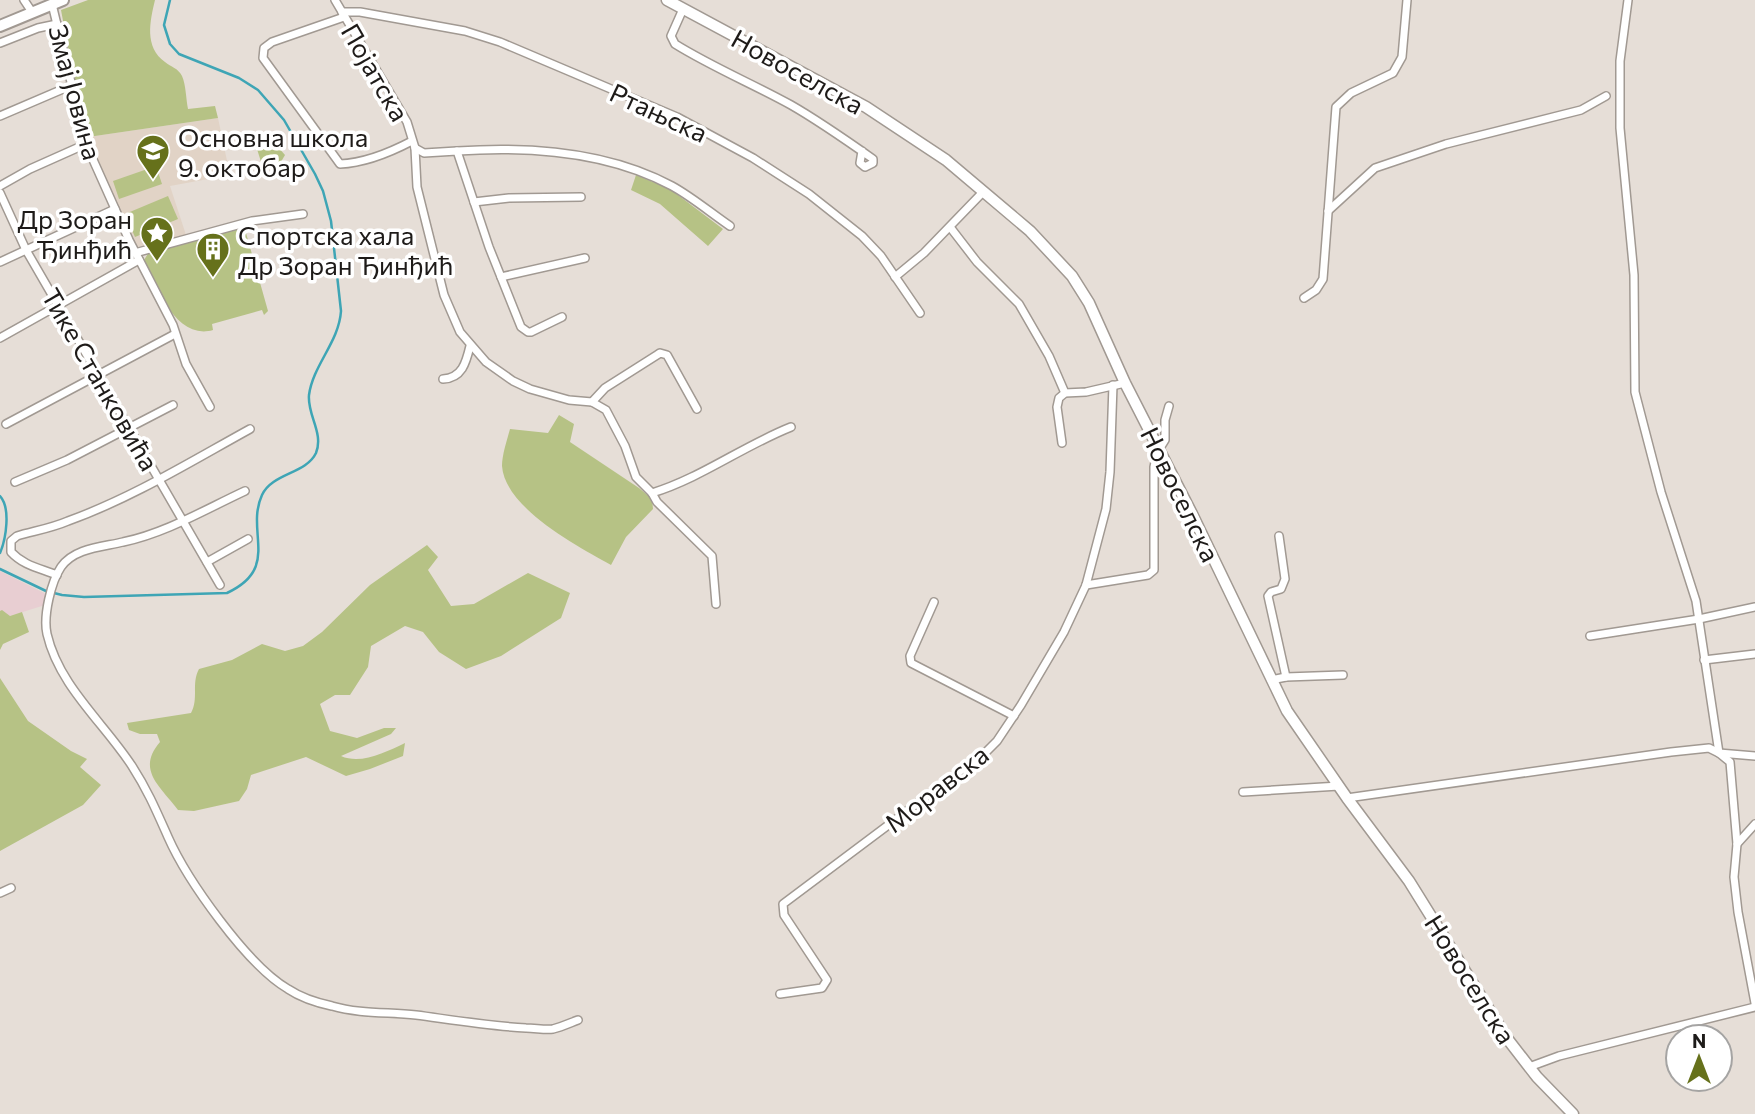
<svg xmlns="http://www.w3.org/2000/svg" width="1755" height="1114" font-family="Commissioner,sans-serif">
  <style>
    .built { fill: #e1d3c6 }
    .industrial { fill: #e8ced2 }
    .green { fill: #b6c285 }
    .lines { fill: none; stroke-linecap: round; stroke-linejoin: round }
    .stream { stroke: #3ea5b5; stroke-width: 2.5 }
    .street-casing { stroke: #a19992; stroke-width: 10 }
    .secondary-casing { stroke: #a19992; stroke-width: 13 }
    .primary-casing { stroke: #a19992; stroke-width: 14 }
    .street { stroke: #fff; stroke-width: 7 }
    .secondary { stroke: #fff; stroke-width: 10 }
    .primary { stroke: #fff; stroke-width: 10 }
    .labels { text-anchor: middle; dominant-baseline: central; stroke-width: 7; stroke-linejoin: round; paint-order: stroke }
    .street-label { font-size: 26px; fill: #1e1b19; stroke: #fff }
    .poi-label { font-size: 26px; fill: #1e1b19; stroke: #fff; text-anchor: start }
  </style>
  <rect width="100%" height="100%" fill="#e6ded7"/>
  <!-- built -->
  <path class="built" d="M218,118L230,175L170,186L186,235L137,247L102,173L88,137Z"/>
  <!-- industrial -->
  <path class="industrial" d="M0,571L46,594L45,605L10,616L0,611Z"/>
  <!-- green -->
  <g class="green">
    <path d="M88,0H155C150,21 144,47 165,62C171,67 178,68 182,76C186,85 186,99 188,109L215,106L218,118L88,137L75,85L61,10Z"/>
    <path d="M271,139L285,155L278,167L262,165L257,149Z"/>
    <path d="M156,166L162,184L119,199L113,181Z"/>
    <path d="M636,175L670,189L723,229L708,246L660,204L631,190Z"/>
    <path d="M168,196L178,219L135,237L125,214Z"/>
    <path d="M237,227L243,229L246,233L268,311L264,315L262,310L212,324L213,330C176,341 155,285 144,260L149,252Z"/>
    <path d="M559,415L574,424L570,442L639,488L652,499L653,509L626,537L611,565C577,546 505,508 502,466C502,455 507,440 510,429L548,433Z"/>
    <path d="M427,545L438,557L428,570L451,606L474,604L528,573L570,593L561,618L501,656L466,669L439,652L423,632L405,626L371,646L368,667L350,695H335L320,704L330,731L357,738L384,728H396L391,734L341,756C361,765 386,752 405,743L403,756L370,769L346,776L306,757L251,775L247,789L239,801L194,811L178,810C160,786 136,770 160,742L157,734H140L129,730L127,723L191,713C199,698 191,684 199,669L232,660L262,644L285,651L303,646L322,632L370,585Z"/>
    <path d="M2,610L10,616L22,612L29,632L3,644L0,650V611Z"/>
    <path d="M0,678L28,721L71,751L87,759L80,767L101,785L83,805L0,851Z"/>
  </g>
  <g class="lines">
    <!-- stream -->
    <g class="stream">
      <path d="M0,496C11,508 6,539 0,553"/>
      <path d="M0,569L46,591L62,595L84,597L227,593C281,568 245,532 262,495C272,473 306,474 316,453C324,433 307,415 309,395C313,365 339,342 341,311L331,221L323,191L315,174L284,120L258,90L239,78L179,54L170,44L164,25L170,0"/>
    </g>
    <defs>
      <g id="street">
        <path d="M24,0L32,12"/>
        <path d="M335,0L407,122L415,148L417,187L444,295L460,332L486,362L513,381L530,389L569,400L592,402L606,410L625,446L636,477L652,493C701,478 743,446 791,427"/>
        <path d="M1628,0L1620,61V128L1634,275L1635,392L1661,492L1696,601L1719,753L1730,762L1737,844L1734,877L1738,912L1755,1003"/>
        <path d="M52,4L86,144L129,240L173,325L186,364L210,407"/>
        <path d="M683,9L671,36L675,44C712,67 753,84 791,105C819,121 846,140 873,159V163L865,167L860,163L862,151"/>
        <path d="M342,12H360L465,31L500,42L677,117L753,158L809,194L862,236L881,256L920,313"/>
        <path d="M344,17L272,42L264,48L263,58L340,164C364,163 391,152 412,141"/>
        <path d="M0,43L38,28L57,24"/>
        <path d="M0,116L70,86"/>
        <path d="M415,148L424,153L457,151L489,247L521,327L528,332H531L562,317"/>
        <path d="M457,151C529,146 607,151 672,186C692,197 711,213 730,226"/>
        <path d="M0,186L30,169L86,144"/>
        <path d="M0,193L26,250L220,585"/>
        <path d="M474,202L509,198L581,197"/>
        <path d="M1328,211L1375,168L1446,144L1581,110L1606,96"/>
        <path d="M950,227L977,262L1019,304L1049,356L1065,393"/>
        <path d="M135,253L252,221L303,214"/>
        <path d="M0,262L115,209"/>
        <path d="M501,277L585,258"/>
        <path d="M895,277L924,253L983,192"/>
        <path d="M1304,298L1316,290L1323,279L1336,107L1351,93L1393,73L1402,57L1407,0"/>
        <path d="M0,338L139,260"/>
        <path d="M443,379C462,378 466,363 470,346"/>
        <path d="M592,402L605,388L657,355L660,353L667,355L697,409"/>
        <path d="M6,424L175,334"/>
        <path d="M1062,443L1057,407L1059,398L1065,393L1086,392L1125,383"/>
        <path d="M15,482L67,460L173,405"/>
        <path d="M245,491C206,509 166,533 123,542C102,547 74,548 61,567C51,582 43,616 47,634C59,686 104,723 132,766C148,791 156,810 168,837C187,880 247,965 288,989C300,997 318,1003 332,1006C360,1014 388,1012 416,1015C453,1020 489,1026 526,1028C535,1028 545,1030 553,1029C561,1027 570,1023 578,1020"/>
        <path d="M652,493L657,502L712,556L716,604"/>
        <path d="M1279,536L1285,579L1281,589L1271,592L1268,596L1286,677"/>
        <path d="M207,562L248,539"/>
        <path d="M57,575C40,568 24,566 11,552V541L17,536C34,531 52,528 68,521C132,498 190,462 250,429"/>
        <path d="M1086,585L1148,575L1154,570V467L1157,453L1165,440V420L1169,406"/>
        <path d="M934,602L910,656L911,663L1014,716"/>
        <path d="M1590,636L1699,619L1755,607"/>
        <path d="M1704,660L1755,654"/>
        <path d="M1271,680L1286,677L1343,675"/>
        <path d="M1243,792L1339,786"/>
        <path d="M1347,798L1671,752L1709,748L1719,753L1755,756"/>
        <path d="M1737,844L1755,824"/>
        <path d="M0,893L11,888"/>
        <path d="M780,994L822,988L827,980L784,915L783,904L987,751L997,741L1021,705L1064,632L1086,585L1106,509L1110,472L1113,385"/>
        <path d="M1529,1067L1559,1056L1755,1007"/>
      </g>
      <path id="secondary" d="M667,0L866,107L946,160L1030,231L1072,276L1089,303L1125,383L1192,514L1287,711L1347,798L1409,881L1506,1037L1537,1077L1573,1114"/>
      <path id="primary" d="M0,26L63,0"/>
    </defs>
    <!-- street casing -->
    <use href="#street" class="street-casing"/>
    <!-- secondary casing -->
    <use href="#secondary" class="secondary-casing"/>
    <!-- primary casing -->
    <use href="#primary" class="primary-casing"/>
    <!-- street -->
    <use href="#street" class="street"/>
    <!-- secondary -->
    <use href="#secondary" class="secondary"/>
    <!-- primary -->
    <use href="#primary" class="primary"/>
  </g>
  <!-- icons -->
  <defs>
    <symbol id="school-pin" viewBox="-11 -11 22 30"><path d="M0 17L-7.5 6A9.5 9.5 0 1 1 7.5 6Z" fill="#66711b" stroke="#fff"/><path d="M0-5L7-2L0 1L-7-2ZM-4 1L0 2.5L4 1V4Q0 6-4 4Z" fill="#fff"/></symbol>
    <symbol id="sight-pin" viewBox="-11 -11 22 30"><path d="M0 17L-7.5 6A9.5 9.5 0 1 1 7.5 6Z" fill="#66711b" stroke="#fff"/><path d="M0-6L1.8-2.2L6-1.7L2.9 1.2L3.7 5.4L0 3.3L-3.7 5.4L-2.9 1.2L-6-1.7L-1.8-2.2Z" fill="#fff"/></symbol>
    <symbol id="building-pin" viewBox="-11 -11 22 30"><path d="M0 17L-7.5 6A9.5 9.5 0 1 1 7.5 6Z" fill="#66711b" stroke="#fff"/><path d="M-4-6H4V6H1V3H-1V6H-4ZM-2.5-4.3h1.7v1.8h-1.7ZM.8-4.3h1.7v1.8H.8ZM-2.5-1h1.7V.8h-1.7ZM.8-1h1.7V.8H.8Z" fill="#fff"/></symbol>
  </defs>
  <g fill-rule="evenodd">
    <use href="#school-pin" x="134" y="132" width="38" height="52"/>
    <use href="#sight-pin" x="138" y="214" width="38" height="52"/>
    <use href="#building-pin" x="194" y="230" width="38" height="52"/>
  </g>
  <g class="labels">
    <!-- street labels -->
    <g class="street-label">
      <text transform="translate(798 71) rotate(29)">Новоселска</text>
      <text transform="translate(376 72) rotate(60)">Појатска</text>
      <text transform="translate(76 92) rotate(75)">Змај Јовина</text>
      <text transform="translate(659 112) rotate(25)">Ртањска</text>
      <text transform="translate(101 379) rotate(60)">Тике Станковића</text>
      <text transform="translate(1181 494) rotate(64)">Новоселска</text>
      <text transform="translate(936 788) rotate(-38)">Моравска</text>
      <text transform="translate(1471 979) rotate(58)">Новоселска</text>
    </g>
    <!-- poi labels -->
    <g class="poi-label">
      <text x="178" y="136">Основна школа<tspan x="178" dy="30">9. октобар</tspan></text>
      <text x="132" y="218" text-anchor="end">Др Зоран<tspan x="132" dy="30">Ђинђић</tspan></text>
      <text x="238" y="234">Спортска хала<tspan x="238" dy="30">Др Зоран Ђинђић</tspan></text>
    </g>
  </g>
  <!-- north arrow -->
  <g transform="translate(1699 1058)"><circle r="33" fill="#ffffff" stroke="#a5a4a3" stroke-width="2"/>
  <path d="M0-5L12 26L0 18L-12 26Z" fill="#66711b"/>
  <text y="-10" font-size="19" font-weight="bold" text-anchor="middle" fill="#1e1b19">N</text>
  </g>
</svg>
